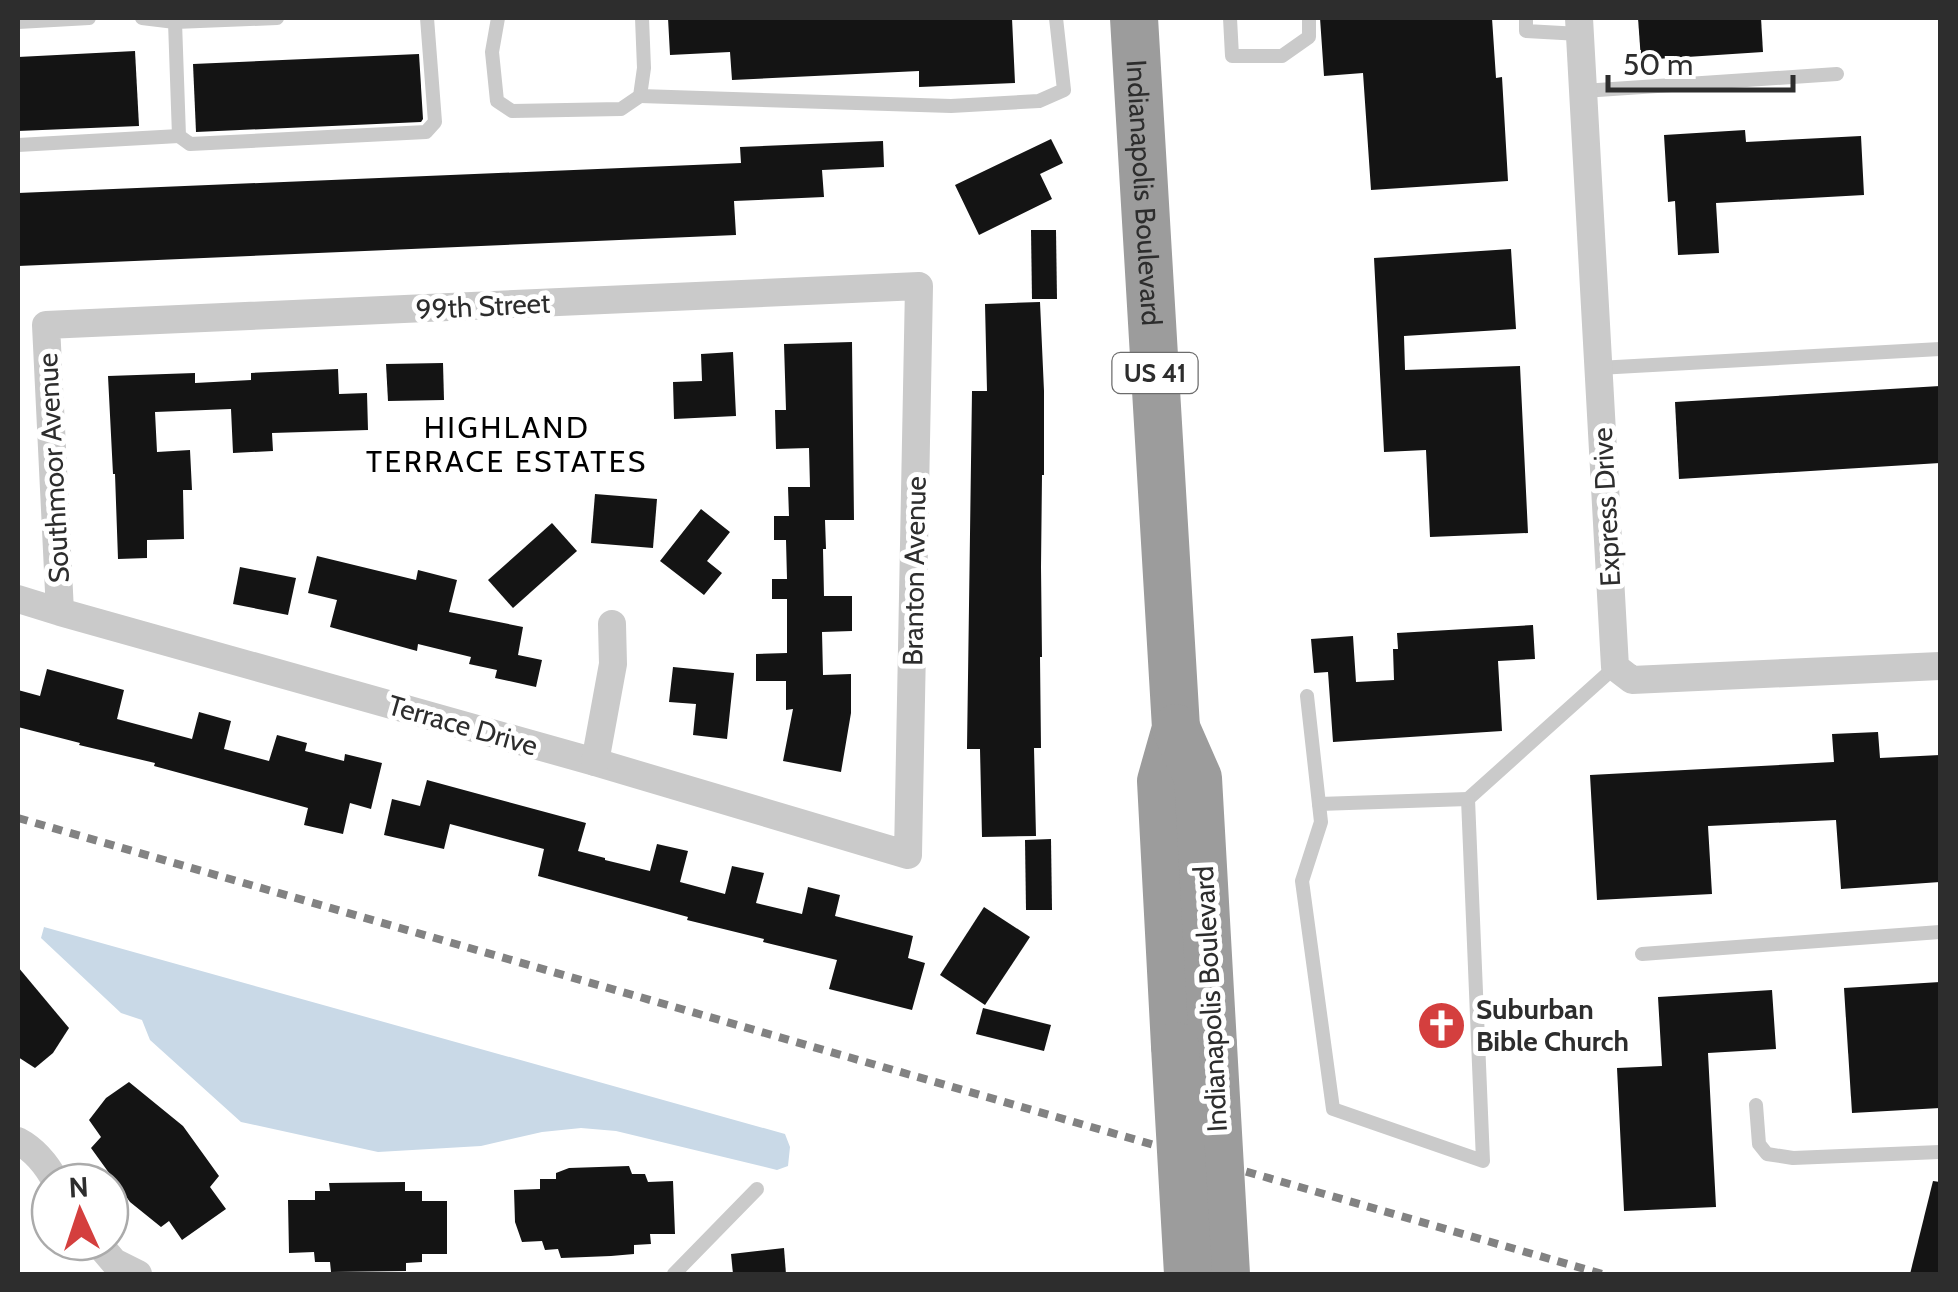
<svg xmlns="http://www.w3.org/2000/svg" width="1958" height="1292" font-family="Cabin,sans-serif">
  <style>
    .water { fill: #c9d9e7 }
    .building { fill: #141414 }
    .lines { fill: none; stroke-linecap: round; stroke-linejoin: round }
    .service { stroke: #cacaca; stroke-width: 14 }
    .minor { stroke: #cacaca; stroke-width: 28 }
    .trunk { stroke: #9c9c9c; stroke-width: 48 }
    .rail { stroke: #828282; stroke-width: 8; stroke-dasharray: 10 8; stroke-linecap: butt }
    .trunk-bridge { stroke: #9c9c9c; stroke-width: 48 }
    .labels { text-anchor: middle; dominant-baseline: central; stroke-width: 10; stroke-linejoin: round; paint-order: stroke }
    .shield { fill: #fff; stroke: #6c6c6c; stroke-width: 2.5 }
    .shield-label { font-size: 25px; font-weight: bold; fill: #2d2d2d }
    .street-label { font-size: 28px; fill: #2d2d2d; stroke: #fff }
    .poi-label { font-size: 28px; font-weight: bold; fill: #2d2d2d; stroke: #fff; text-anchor: start }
    .neighbourhood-label { font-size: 30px; letter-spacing: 2.5px; fill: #000; stroke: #fff }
  </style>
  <rect width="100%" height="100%" fill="#fff"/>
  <!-- water -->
  <path class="water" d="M44,927L785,1134L790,1147L788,1166L777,1170L616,1131L581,1128L542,1132L481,1146L378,1152L241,1122L150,1040L142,1020L121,1013L41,938Z"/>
  <!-- building -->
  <g class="building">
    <path d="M668,18H1012L1015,83L919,87V71L732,80L730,52L670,55Z"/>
    <path d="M1320,18H1492L1496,78L1502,77L1508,181L1371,190L1363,73L1324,76Z"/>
    <path d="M1638,18H1761L1763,52L1641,60Z"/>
    <path d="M135,51L139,126L18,131V57Z"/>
    <path d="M419,54L423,119L421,122L196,132L193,64Z"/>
    <path d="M1745,130L1746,142L1861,136L1864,195L1716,203L1719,253L1678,255L1675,201L1668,202L1664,135Z"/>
    <path d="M1051,139L1063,163L1040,174L1052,199L979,235L955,185Z"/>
    <path d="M883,141L884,167L822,170L824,197L734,201L736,235L18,266V193L741,163L740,147Z"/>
    <path d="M1031,230H1056L1057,299H1032Z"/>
    <path d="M1511,249L1516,329L1404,336L1405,370L1520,366L1528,533L1430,537L1426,450L1384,452L1374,258Z"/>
    <path d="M1040,302L1044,391V475H1042L1041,567L1042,657H1040L1041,748H1034L1036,836L982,837L980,749H967L972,391H987L985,304Z"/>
    <path d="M852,342L854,520H825L826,549H823L824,596H852V631L822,632L823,675L851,674V713L841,772L783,761L793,709L786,710V681H756V654L787,653V599H772V579H787L786,540H774V516H789L788,487H810L809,448L776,449L775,410H786L784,344Z"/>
    <path d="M733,352L736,416L674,419L673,382L702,381L701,354Z"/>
    <path d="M443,363L444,400L388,401L386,364Z"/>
    <path d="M338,369L339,394L367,393L368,430L272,433L273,451L233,453L231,409L155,412L157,452L190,450L192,490H183L184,539L147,540V558L118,559L115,474H113L108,376L195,373V383L251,380V373Z"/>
    <path d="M1940,386V463L1679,479L1675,402Z"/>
    <path d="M595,494L657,499L653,548L591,543Z"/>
    <path d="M701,509L730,532L707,561L722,573L704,595L660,561Z"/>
    <path d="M552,523L577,551L513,608L488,580Z"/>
    <path d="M317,556L416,580L418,570L457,580L449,612L523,627L518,655L542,660L536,687L495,678L497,670L469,664L471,657L418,644L417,651L330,627L337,600L308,593Z"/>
    <path d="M240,567L296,578L288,615L233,604Z"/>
    <path d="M1533,625L1535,659L1498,661L1502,731L1333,742L1328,672L1314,673L1311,639L1353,636L1356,682L1394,680L1393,649H1398L1397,633Z"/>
    <path d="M673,667L734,673L727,739L693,735L696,704L669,702Z"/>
    <path d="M47,669L124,690L117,719L192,739L199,712L231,721L224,749L269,761L277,735L307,743L305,751L344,761L345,754L382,763L371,809L350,803L343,834L304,825L308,808L154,766L155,763L79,745L80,743L18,727V690L40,696Z"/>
    <path d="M1878,732L1880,758L1940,755V882L1841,889L1836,820L1792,822L1708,826L1712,894L1597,900L1590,775L1834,762L1832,734Z"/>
    <path d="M427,780L586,823L578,851L605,858V860L650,871L657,844L688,851L680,882L725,894L732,866L764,873L756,903L802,914L808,887L840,895L835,916L913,936L908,958L925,963L912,1010L829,989L837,960L763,942L764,939L687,920L688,917L538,876L544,849L450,824L444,849L384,835L392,799L420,806Z"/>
    <path d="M1051,839L1052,910H1026L1025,840Z"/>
    <path d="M984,907L1030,937L985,1005L940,975Z"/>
    <path d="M18,967L69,1028L53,1053L35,1068L18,1057Z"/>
    <path d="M1940,982V1108L1852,1113L1844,988Z"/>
    <path d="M1772,990L1776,1049L1708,1053L1716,1207L1624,1211L1617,1068L1662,1066L1658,997Z"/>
    <path d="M983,1008L1051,1025L1044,1051L976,1034Z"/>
    <path d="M129,1082L183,1126L219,1176L210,1187L226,1209L182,1240L169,1221L161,1227L130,1202L91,1148L101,1137L89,1120L106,1098Z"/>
    <path d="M629,1166L632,1174H645L648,1182L673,1181L675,1234H650L651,1244L634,1245V1254L611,1256L561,1258L558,1249L545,1250L542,1241L522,1242L515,1222L514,1190L540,1189V1179H556V1173L569,1168Z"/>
    <path d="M1933,1181L1940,1182V1274H1910Z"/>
    <path d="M405,1182V1191H422V1201H447V1254H422V1262L406,1263V1271L331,1272L330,1262H315L314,1252L289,1253L288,1200H315V1191H330L329,1183Z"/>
    <path d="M784,1248L786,1274H733L731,1254Z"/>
  </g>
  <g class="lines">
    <!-- service -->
    <g class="service">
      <path d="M142,18L175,22"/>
      <path d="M277,18L175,22L179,136L190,144L426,132L435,122L427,18"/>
      <path d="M498,18L492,52L497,101L512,111L621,109L640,96L644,68L642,18"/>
      <path d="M1230,18L1232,56H1282L1309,37V18"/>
      <path d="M1526,18V31L1580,34"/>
      <path d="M18,22L89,18"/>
      <path d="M1583,91L1837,74"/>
      <path d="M640,96L951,106L1039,101L1064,90L1056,18"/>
      <path d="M18,145L179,136"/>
      <path d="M1598,368L1940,349"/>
      <path d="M1307,696L1321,822L1302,881L1333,1109L1483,1161L1468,799L1615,667"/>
      <path d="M1319,804L1468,799"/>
      <path d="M1642,954L1940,932"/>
      <path d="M1756,1105L1759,1144L1767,1154L1793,1158L1940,1152"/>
      <path d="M674,1274L757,1189"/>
    </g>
    <!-- minor -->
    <g class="minor">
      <path d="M1579,18L1615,667L1632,680L1940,666"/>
      <path d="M18,599L60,612L595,762L908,855L919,286L46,325L60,612"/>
      <path d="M595,762L613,664L612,624"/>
      <path d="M18,1141C35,1150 47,1165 56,1182"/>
      <path d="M97,1242L114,1262L138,1274"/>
    </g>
    <!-- trunk -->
    <g class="trunk">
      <path id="s1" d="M1134,18L1176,728L1161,781L1175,1046"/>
      <path d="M1176,728L1198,778L1213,1045"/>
    </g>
    <!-- rail -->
    <path class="rail" d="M18,818L1602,1274"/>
    <!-- trunk-bridge -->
    <g class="trunk-bridge">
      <path d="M1213,1045L1226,1274"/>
      <path d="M1175,1046L1188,1274"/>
    </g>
  </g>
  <!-- icons -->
  <defs>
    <symbol id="church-disc" viewBox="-11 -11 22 22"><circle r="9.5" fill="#d43f3e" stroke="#fff"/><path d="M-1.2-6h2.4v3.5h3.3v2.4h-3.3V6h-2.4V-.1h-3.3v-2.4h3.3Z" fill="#fff"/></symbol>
  </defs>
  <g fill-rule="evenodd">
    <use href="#church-disc" x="1414" y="998" width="55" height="55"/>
  </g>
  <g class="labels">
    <!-- shield labels -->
    <rect class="shield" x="1112.5" y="353" width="85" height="40" rx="8"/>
    <g class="shield-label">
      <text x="1155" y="373">US 41</text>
    </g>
    <!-- street labels -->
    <g class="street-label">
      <text stroke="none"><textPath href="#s1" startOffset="175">Indianapolis Boulevard</textPath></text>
      <text transform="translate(483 306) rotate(-3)">99th Street</text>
      <text transform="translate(53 468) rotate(-93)">Southmoor Avenue</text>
      <text transform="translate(1606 507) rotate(-93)">Express Drive</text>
      <text transform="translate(914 571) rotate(-89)">Branton Avenue</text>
      <text transform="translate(463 725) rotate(16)">Terrace Drive</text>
      <text transform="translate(1210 999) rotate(-93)">Indianapolis Boulevard</text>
    </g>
    <!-- poi labels -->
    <g class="poi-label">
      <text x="1476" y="1009">Suburban<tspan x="1476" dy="32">Bible Church</tspan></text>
    </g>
    <!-- neighbourhood labels -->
    <g class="neighbourhood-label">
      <text x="507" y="427">HIGHLAND<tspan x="507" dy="34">TERRACE ESTATES</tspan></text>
    </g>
  </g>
  <!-- border -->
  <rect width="1958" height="1292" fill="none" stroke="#2d2d2d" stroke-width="40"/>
  <!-- north arrow -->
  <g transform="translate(80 1212) rotate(357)"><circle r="48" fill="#ffffff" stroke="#ababab" stroke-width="2.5"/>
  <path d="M0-8L18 38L0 25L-18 38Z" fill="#d43f3e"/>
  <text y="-15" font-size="28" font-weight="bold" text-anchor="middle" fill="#2d2d2d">N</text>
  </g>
  <!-- scale -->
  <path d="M1608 75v15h185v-15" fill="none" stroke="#2d2d2d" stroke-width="5"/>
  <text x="1623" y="75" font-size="30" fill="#2d2d2d" stroke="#ffffff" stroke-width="8" paint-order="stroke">50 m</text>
</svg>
